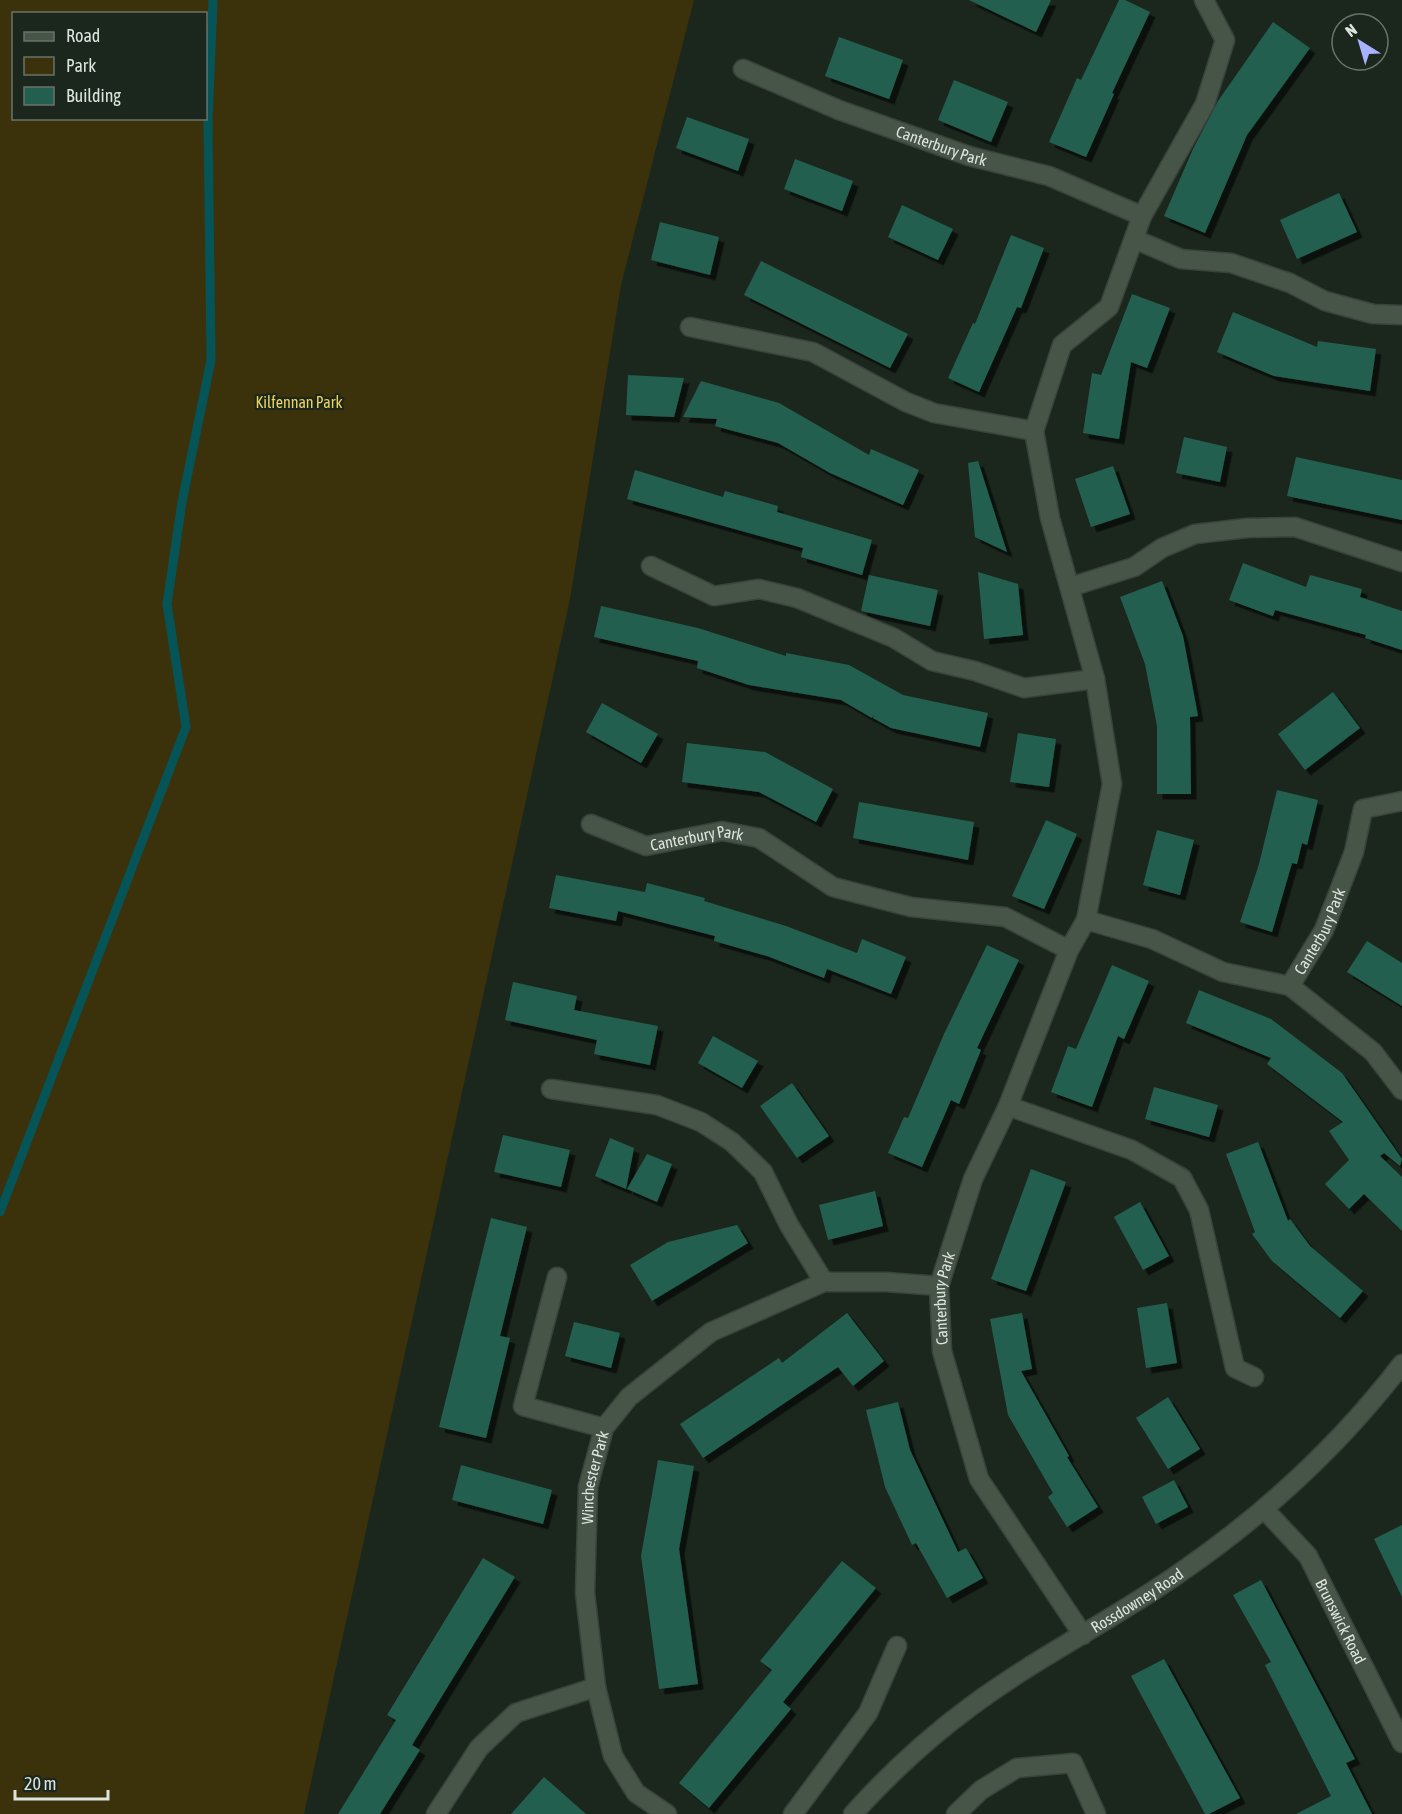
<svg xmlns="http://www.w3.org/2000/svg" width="1402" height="1814" font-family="'Asap Condensed',sans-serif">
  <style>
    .green { fill: #3b320b; fill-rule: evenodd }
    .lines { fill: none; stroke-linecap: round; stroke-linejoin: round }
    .stream { stroke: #055458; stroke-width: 9 }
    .building { fill: #225f50; filter: url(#shadow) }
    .minor-casing { stroke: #39423b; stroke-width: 21 }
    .minor { stroke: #475448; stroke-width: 18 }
    .labels { text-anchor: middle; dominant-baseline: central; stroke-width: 4.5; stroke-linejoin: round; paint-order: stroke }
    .street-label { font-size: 16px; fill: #dde4de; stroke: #1b271d }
    .park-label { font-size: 16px; fill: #eed35a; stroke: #1b271d }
  </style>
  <defs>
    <filter id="shadow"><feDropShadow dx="5.5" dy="5.5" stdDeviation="0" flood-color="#0009"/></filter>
  </defs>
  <rect width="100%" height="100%" fill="#1b271d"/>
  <!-- green -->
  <path class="green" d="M0,0H694L621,285L570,599L304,1814H0ZM14,14H206V118H14Z"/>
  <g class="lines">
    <!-- stream -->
    <path class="stream" d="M0,1212L186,727L167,604L182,502L211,360L208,121L213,0"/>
  </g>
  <!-- building -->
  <g class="building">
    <path d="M969,0H1051L1036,32Z"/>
    <path d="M1119,0H1125L1150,12L1112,93L1114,94L1086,157L1049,142L1077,78L1081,80Z"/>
    <path d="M1273,22L1310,48L1247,135L1205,233L1164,216L1193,149L1218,101Z"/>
    <path d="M839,37L903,60L889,99L825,76Z"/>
    <path d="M954,80L1008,102L991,142L938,120Z"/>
    <path d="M687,117L749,139L738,171L676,148Z"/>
    <path d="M795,159L853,181L842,211L784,189Z"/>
    <path d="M1339,193L1357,232L1297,259L1280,220Z"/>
    <path d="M902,205L953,229L938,260L888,237Z"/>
    <path d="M660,222L719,237L710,275L651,260Z"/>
    <path d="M1011,235L1044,248L1021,308L1017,307L979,392L948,378L973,323L975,324Z"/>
    <path d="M761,261L908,334L890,368L744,295Z"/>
    <path d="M1132,294L1170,308L1147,368L1131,362L1119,439L1083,433L1092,373L1101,375Z"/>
    <path d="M1233,312L1317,347L1318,341L1376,349L1370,391L1274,376L1217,352Z"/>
    <path d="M628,375L684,378L674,417L626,415Z"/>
    <path d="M701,381L779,403L869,455L871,449L919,470L903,505L830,473L778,443L715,426L717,419L683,417Z"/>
    <path d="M1184,437L1227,447L1220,482L1176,473Z"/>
    <path d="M1296,457L1402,480V520L1287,496Z"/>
    <path d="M978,461L1007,552L975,537L968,463Z"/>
    <path d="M1113,466L1130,514L1091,527L1075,479Z"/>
    <path d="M635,470L723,497L725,491L778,506L777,512L872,540L862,575L801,557L803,548L627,499Z"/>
    <path d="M1243,563L1306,587L1310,575L1362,589L1360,597L1402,611V650L1365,638L1366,635L1275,610L1273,616L1229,600Z"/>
    <path d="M978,572L1018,584L1023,635L984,639Z"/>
    <path d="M869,575L938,590L930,626L861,611Z"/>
    <path d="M1162,581L1183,636L1198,716L1190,717L1191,794H1157V726L1145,664L1120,597Z"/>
    <path d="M601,606L698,628L786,656V653L849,665L903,695L988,713L980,747L891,728L873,718L874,714L872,718L841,700L749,685L697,668L698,661L594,637Z"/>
    <path d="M1333,692L1360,728L1305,770L1278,734Z"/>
    <path d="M602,703L658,734L641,763L586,732Z"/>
    <path d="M1018,733L1056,739L1049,787L1010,782Z"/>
    <path d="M687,743L765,752L833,789L816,822L759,792L682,782Z"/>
    <path d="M1277,790L1318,800L1307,845L1302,843L1297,864L1292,863L1272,932L1240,922L1259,864Z"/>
    <path d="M859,802L974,822L968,860L853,838Z"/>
    <path d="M1046,820L1077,834L1044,909L1012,896Z"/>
    <path d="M1157,830L1194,840L1180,895L1143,885Z"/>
    <path d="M556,875L645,892L647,883L705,898L704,901L786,926L857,953L862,939L906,957L891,994L827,969L824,978L767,956L714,941L715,936L618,911L616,921L549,908Z"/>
    <path d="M1367,941L1402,963V1006L1347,972Z"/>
    <path d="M987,945L1019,960L977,1048L981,1050L959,1104L951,1100L922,1167L888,1153L904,1117L908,1118L944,1034Z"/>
    <path d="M1112,965L1149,981L1124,1039L1118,1036L1092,1107L1051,1092L1068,1046L1076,1049Z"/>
    <path d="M513,982L577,996L574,1010L658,1026L650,1065L594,1054L597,1040L505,1020Z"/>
    <path d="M1199,990L1271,1019L1342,1073L1402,1159L1400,1166L1384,1153L1380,1156L1402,1177V1231L1364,1194L1349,1209L1325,1184L1349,1160L1329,1131L1343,1122L1267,1064L1271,1058L1186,1023Z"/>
    <path d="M713,1036L758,1061L742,1088L698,1063Z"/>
    <path d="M792,1083L829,1136L797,1158L760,1106Z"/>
    <path d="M1154,1087L1218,1105L1209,1137L1145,1119Z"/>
    <path d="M503,1135L570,1150L561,1187L494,1172Z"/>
    <path d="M610,1138L634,1148L626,1189L595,1176Z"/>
    <path d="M1258,1142L1288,1221L1290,1219L1310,1246L1363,1291L1340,1318L1272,1261L1252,1234L1255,1232L1226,1154Z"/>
    <path d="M647,1154L672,1164L657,1202L627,1189Z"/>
    <path d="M1031,1169L1066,1182L1026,1291L991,1279Z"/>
    <path d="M875,1191L883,1226L828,1240L819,1205Z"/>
    <path d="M1140,1202L1169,1256L1143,1270L1114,1217Z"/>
    <path d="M491,1218L527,1227L500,1336L510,1338L486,1438L439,1427Z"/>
    <path d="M737,1225L748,1243L652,1301L630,1265L668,1242Z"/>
    <path d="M1167,1303L1177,1363L1146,1368L1137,1308Z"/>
    <path d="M847,1313L884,1361L853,1386L838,1367L703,1458L680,1424L779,1358L782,1363Z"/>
    <path d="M1022,1313L1032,1369L1021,1371L1069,1456L1067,1457L1098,1507L1067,1527L1048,1497L1053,1493L1008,1415L990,1319Z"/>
    <path d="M574,1322L620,1333L611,1368L565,1356Z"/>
    <path d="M1168,1397L1200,1449L1168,1469L1136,1418Z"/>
    <path d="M898,1402L910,1450L958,1552L966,1548L983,1578L947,1598L916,1543L912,1545L885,1487L866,1410Z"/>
    <path d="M658,1460L694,1466L679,1549L698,1684L659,1689L641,1556Z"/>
    <path d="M461,1465L552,1490L543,1524L452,1500Z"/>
    <path d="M1174,1480L1188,1507L1156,1524L1142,1497Z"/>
    <path d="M1402,1525V1597L1374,1539Z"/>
    <path d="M483,1558L515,1577L412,1745L420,1750L380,1814H338L396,1720L387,1715Z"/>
    <path d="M842,1561L876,1588L783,1702L791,1709L709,1808L679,1783L772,1670L760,1661Z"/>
    <path d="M1261,1580L1355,1759L1346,1763L1372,1814H1296L1331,1796L1265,1665L1271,1662L1233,1595Z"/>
    <path d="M1164,1659L1240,1798L1209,1814H1205L1131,1676Z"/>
    <path d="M544,1777L586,1814H511Z"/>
  </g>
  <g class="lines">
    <defs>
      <g id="minor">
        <path id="s1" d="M743,69L839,110L969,156L1049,176L1142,216"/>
        <path d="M1134,239L1181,259L1231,263L1290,283L1325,301L1373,314L1402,315"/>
        <path d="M690,327L813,352L906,402L934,413L1034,431"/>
        <path d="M651,566L714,596L759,589L797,598L894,638L932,661L975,671L1024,688L1095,679"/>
        <path d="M1070,587L1134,567L1162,548L1195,534L1247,528L1295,527L1402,562"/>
        <path id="s2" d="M591,824L646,846L722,831L759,838L833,887L911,907L1005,917L1069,950"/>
        <path id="s3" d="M1086,920L1152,939L1223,972L1290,986L1324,930L1354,852L1363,809L1402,801"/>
        <path d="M1290,986L1373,1052L1402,1090"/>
        <path d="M551,1089L657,1105L701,1122L732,1142L763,1172L789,1225L824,1282"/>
        <path d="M1008,1106L1132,1150L1182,1178L1199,1210L1235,1368L1254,1377"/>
        <path d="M557,1277L523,1406L604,1428"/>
        <path id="s4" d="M1265,1510L1308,1556L1402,1743"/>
        <path id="s5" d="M1083,1635L979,1479L942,1351L939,1286L973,1179L1008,1106L1069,950L1086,920L1112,784L1095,679L1050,518L1034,431L1062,345L1109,307L1142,216L1205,104L1225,40L1204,0"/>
        <path d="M436,1814L479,1748L516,1713L596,1687"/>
        <path id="s6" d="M667,1814L636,1793L613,1756L596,1687L585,1593L588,1487L604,1428L629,1397L711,1332L824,1282H886L939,1286"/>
        <path d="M793,1814L868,1713L897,1646"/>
        <path id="s7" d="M853,1814C889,1774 928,1738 970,1707C1037,1657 1113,1620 1181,1572C1265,1514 1340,1445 1402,1364"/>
        <path d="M956,1814L981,1790L1017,1768L1073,1763L1096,1814"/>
      </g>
    </defs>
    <!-- minor casing -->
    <use href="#minor" class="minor-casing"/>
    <!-- minor -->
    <use href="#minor" class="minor"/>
  </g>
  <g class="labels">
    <!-- street labels -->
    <g class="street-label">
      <text stroke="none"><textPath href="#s1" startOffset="213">Canterbury Park</textPath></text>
      <text stroke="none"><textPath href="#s2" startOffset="111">Canterbury Park</textPath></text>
      <text stroke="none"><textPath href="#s3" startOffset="278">Canterbury Park</textPath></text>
      <text stroke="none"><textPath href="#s5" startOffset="374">Canterbury Park</textPath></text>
      <text stroke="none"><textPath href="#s6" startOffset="363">Winchester Park</textPath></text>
      <text stroke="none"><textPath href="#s7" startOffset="357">Rossdowney Road</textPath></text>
      <text stroke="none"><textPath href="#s4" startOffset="136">Brunswick Road</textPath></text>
    </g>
    <!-- park labels -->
    <g class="park-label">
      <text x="299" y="402">Kilfennan Park</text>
    </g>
  </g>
  <!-- legend -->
  <rect x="12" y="12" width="195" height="108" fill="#1b271d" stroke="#69736a" stroke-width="1.5"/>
  <rect x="24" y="32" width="30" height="9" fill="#475448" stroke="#69736a" stroke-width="1.5"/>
  <text x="66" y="42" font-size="18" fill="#dde4de">Road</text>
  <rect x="24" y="57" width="30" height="18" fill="#3b320b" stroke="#69736a" stroke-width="1.5"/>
  <text x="66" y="72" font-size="18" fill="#dde4de">Park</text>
  <rect x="24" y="87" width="30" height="18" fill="#225f50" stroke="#69736a" stroke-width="1.5"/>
  <text x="66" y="102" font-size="18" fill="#dde4de">Building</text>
  <!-- north arrow -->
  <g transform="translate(1360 42) rotate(323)"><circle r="28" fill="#1b271d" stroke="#69736a" stroke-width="1.5"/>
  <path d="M0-4.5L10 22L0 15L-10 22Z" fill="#a7b1fc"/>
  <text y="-9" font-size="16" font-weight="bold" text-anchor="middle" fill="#dde4de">N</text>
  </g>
  <!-- scale -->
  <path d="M15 1790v9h93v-9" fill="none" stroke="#dde4de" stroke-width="3"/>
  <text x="24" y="1790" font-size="18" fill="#dde4de" stroke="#1b271d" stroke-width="4.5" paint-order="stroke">20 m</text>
</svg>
